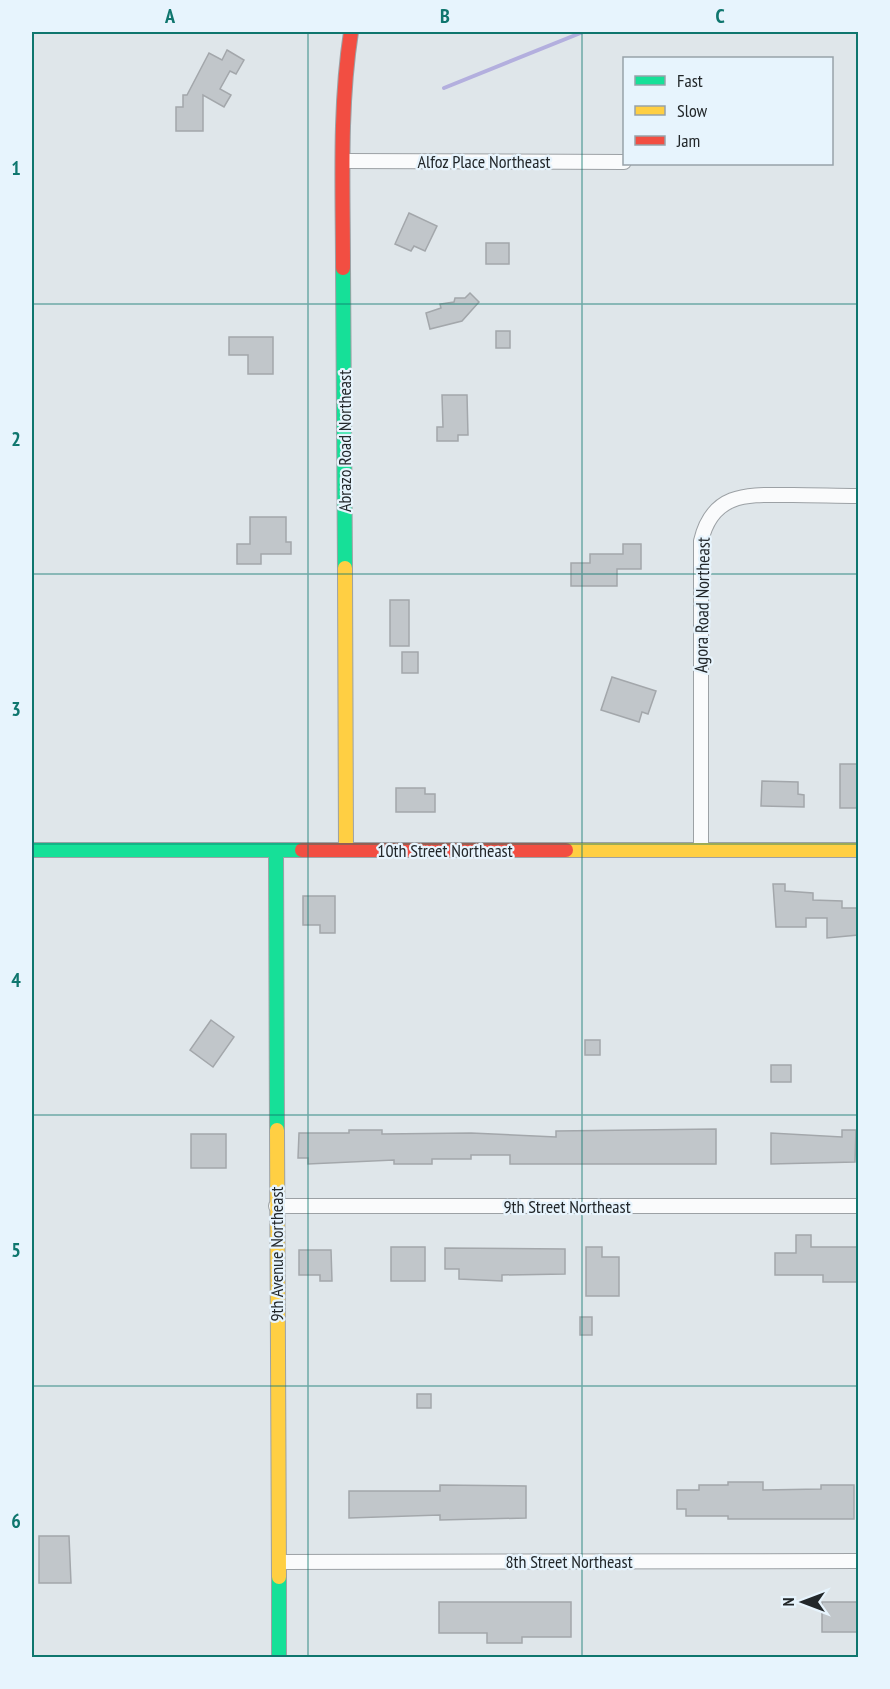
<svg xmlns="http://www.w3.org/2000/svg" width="890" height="1689" font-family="'PT Sans Narrow',sans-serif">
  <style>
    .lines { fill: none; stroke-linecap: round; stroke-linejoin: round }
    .stream { stroke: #b3afde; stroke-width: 4 }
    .building { fill: #c1c6ca; stroke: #a3a7ab; stroke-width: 1.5 }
    .street-casing { stroke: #9ca1a5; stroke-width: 16 }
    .fast-casing { stroke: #9ca1a5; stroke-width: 16 }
    .slow-casing { stroke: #9ca1a5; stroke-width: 16 }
    .jam-casing { stroke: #9ca1a5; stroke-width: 16 }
    .street { stroke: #fafbfc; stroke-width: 14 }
    .fast { stroke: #16e098; stroke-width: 14 }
    .slow { stroke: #ffcf43; stroke-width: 14 }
    .jam { stroke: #f24e42; stroke-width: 14 }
    .grid { fill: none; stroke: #0f766e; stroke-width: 1.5; stroke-opacity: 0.55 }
    .labels { text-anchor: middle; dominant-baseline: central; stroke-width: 4.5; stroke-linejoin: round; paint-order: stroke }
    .street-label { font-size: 18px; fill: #22272a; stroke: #e7f4fd }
    .neatline { fill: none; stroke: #0f766e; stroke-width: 2 }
    .grid-label { font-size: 20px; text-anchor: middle; font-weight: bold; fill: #0f766e }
  </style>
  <rect width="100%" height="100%" fill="#dfe6ea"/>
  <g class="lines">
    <!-- stream -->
    <path class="stream" d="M444,88L583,32"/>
  </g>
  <!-- building -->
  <g class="building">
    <path d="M227,50L244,60L236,74L230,71L220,89L231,95L224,107L203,95V131H176V107H183V95H187L209,53L222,60Z"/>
    <path d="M409,213L437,226L425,251L414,246L411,251L395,244Z"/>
    <rect x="486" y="243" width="23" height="21"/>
    <path d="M470,293L479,302L462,321L430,329L426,313L441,308L440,304L454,302L455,298H465Z"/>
    <rect x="496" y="331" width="14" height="17"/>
    <path d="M229,337H273V374H248V355H229Z"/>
    <path d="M442,395H467L468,435H458V441H437V427H443Z"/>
    <path d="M250,517H286V542H291V554H261V564H237V544H250Z"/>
    <path d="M623,544H641V569H617V586H571V563H590V554H623Z"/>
    <rect x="390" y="600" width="19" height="46"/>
    <rect x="402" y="652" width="16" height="21"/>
    <path d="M612,677L656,691L648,714L642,712L639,722L601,710Z"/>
    <path d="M840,764H858V804L856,808H840Z"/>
    <path d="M762,781L798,782V794L804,795V807L761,806Z"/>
    <path d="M396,788H425V794H435V812H396Z"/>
    <path d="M773,884H785V891L813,893V900L842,901V908H858V935L827,938V918H806V927H776Z"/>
    <path d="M303,896H335V933H320V925H303Z"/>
    <path d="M211,1020L234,1037L213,1067L190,1050Z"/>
    <rect x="585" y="1040" width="15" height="15"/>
    <rect x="771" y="1065" width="20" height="17"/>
    <path d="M716,1129V1164H510V1155H471V1159H432V1164H394V1160L308,1164V1158H298L299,1133H349V1130H382V1134L471,1133L556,1137V1131Z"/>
    <path d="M842,1130H856L855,1162L771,1164V1133L842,1137Z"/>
    <rect x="191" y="1134" width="35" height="34"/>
    <path d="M796,1235H811V1247H858V1282H823V1275H775V1253H796Z"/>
    <rect x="391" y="1247" width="34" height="34"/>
    <path d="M586,1247H602V1257H619V1296H586Z"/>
    <path d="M445,1248L565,1249V1274L502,1275V1281L459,1279V1269H445Z"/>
    <path d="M299,1250H331L332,1281H320V1275H299Z"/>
    <rect x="580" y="1317" width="12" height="18"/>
    <rect x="417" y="1394" width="14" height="14"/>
    <path d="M728,1482H763V1490L821,1489V1485H854V1519H728V1516H686V1509H677V1490H699V1485H728Z"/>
    <path d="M440,1485L526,1486V1518L440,1520V1515L349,1518V1491H440Z"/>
    <path d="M39,1536H69L71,1583H39Z"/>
    <path d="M439,1602H571V1637H522V1643H487V1633H439Z"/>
    <rect x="822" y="1602" width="36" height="30"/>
  </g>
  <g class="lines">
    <defs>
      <g id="street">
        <path d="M343,161L624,162"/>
        <path d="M701,850V541C713,490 751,495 793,495C815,495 837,496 858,496"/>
        <path d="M276,1206H858"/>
        <path d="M279,1562L858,1561"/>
      </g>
      <g id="fast">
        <path d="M343,268L345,568"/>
        <path d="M32,850H302"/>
        <path d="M276,850L277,1130"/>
        <path d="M279,1577V1658"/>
      </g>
      <g id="slow">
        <path d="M345,568L346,850"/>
        <path d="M566,850H858"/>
        <path d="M277,1130L279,1577"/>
      </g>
      <g id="jam">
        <path d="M343,268C343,190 339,109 351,32"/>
        <path d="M302,850H566"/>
      </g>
    </defs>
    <!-- street casing -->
    <use href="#street" class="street-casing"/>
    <!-- fast casing -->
    <use href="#fast" class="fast-casing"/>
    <!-- slow casing -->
    <use href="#slow" class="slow-casing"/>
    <!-- jam casing -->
    <use href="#jam" class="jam-casing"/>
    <!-- street -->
    <use href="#street" class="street"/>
    <!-- fast -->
    <use href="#fast" class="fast"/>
    <!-- slow -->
    <use href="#slow" class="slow"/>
    <!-- jam -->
    <use href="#jam" class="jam"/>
  </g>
  <!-- grid -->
  <path class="grid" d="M308,32V1658M582,32V1658M32,304H858M32,574H858M32,844H858M32,1115H858M32,1386H858"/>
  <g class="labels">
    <!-- street labels -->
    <g class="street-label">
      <text x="484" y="161">Alfoz Place Northeast</text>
      <text transform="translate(344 441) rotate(-90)">Abrazo Road Northeast</text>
      <text transform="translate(702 605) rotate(-89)">Agora Road Northeast</text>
      <text x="445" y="850">10th Street Northeast</text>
      <text x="567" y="1206">9th Street Northeast</text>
      <text transform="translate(276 1254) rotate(-90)">9th Avenue Northeast</text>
      <text x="569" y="1561">8th Street Northeast</text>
    </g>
  </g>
  <!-- border -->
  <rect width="890" height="1689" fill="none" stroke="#e7f4fd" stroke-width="66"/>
  <!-- legend -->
  <rect x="623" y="57" width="210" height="108" fill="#e7f4fd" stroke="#98a2a9" stroke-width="1.5"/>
  <rect x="635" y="76" width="30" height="9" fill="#16e098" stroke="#98a2a9" stroke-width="1.5"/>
  <text x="677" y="87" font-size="18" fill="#22272a">Fast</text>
  <rect x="635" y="106" width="30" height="9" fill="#ffcf43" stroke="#98a2a9" stroke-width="1.5"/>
  <text x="677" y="117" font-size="18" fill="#22272a">Slow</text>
  <rect x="635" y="136" width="30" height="9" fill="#f24e42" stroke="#98a2a9" stroke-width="1.5"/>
  <text x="677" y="147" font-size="18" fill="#22272a">Jam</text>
  <!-- north arrow -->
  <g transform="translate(803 1602) rotate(270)" stroke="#e7f4fd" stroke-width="4.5" paint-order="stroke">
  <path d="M0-4.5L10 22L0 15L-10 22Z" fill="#22272a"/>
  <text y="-9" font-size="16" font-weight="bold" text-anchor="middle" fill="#22272a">N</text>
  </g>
  <rect x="33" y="33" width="824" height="1623" class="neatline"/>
  <g class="grid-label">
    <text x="170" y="23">A</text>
    <text x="445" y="23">B</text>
    <text x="720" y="23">C</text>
    <text x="16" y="175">1</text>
    <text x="16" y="446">2</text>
    <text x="16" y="716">3</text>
    <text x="16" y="987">4</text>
    <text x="16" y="1257">5</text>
    <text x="16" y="1528">6</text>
  </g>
</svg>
